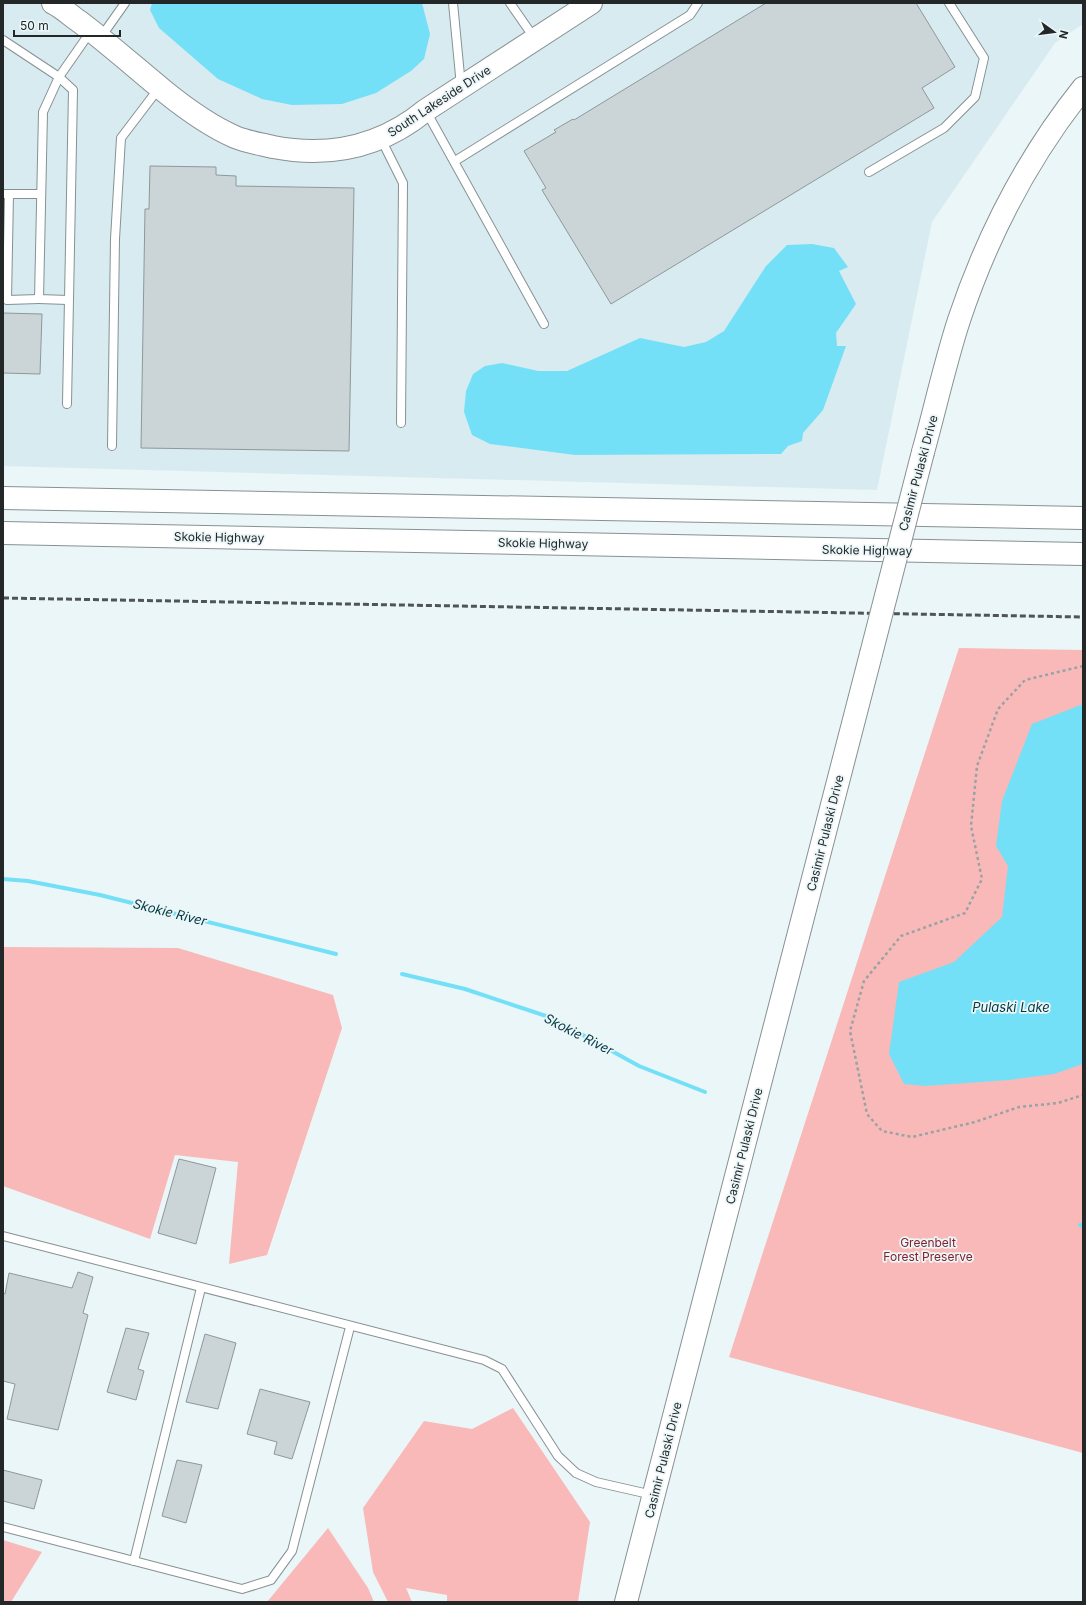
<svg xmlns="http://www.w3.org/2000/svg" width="1086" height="1605" font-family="Inter,sans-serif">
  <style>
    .built { fill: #d8ebf0 }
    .green { fill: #f9b9b8 }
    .water { fill: #74e0f7 }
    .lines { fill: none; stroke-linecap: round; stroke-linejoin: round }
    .stream { stroke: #74e0f7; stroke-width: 4 }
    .building { fill: #cbd5d8; stroke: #8e989a }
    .lane-casing { stroke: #879193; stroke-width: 10 }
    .secondary-casing { stroke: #879193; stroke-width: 24 }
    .highway-casing { stroke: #879193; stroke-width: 24 }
    .path { stroke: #9aa3a4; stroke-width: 2.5; stroke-dasharray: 3 3; stroke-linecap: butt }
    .lane { stroke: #fff; stroke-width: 8 }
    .secondary { stroke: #fff; stroke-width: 22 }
    .highway { stroke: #fff; stroke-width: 22 }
    .rail { stroke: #4f5556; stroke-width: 3; stroke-dasharray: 6 3; stroke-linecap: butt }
    .secondary-bridge-casing { stroke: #879193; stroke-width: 24; stroke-linecap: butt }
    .secondary-bridge { stroke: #fff; stroke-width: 22 }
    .labels { text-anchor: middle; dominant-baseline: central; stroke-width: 3.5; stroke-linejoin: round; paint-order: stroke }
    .street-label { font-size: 12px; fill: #232728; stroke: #ebf6f8 }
    .park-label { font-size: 12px; fill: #84202b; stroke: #ebf6f8 }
    .water-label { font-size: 13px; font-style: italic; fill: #023842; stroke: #ebf6f8 }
  </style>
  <rect width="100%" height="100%" fill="#ebf6f8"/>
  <!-- built -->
  <path class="built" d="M3,3H1083V24L1055,43L932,222L877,490L3,466Z"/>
  <!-- green -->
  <g class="green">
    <path d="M959,648L1083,650V1453L729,1357Z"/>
    <path d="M3,947L178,948L333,995L342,1028L267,1255L229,1264L238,1162L175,1155L150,1239L3,1186Z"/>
    <path d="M513,1408L590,1522L578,1602H447V1595L406,1588L412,1602H388L373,1572L363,1508L424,1421L472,1429Z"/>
    <path d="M328,1528L368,1588L374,1602H267Z"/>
    <path d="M3,1540L42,1552L11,1602H3Z"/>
  </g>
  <!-- water -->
  <g class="water">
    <path d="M152,3H422L430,34L424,59L411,71L376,93L342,104L292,105L262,99L218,79L159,28L150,10Z"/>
    <path d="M812,244L834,248L848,267L839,271L856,304L836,333L837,346H846L823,410L803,433L802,441L788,446L781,454L575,455L490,444L472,435L464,412L466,391L473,374L485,366L502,363L538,371H567L640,338L684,347L706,342L724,331L766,266L787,245Z"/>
    <path d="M1083,704V1064L1054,1074L1009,1080L925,1086L904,1084L889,1054L899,982L954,962L1002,917L1008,866L996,846L1002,801L1032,724Z"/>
  </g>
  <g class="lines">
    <!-- stream -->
    <g class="stream">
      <path d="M3,879L28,881L100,895L336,954"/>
      <path d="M402,974L465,989L552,1018L639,1066L705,1092"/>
      <path d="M1080,1225L1083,1226"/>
    </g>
  </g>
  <!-- building -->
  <g class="building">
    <path d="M766,3H916L955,67L922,88L934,108L611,304L542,190L546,188L524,151L556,132L554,130L573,119L574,120Z"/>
    <path d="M150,166L216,167V175L236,176V186L354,188L349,451L141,448L145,209H149Z"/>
    <path d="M3,313L42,314L40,374L3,373Z"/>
    <path d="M179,1159L216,1168L196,1244L158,1233Z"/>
    <path d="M78,1272L93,1277L83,1313L88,1315L58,1430L7,1419L15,1384L3,1381V1293L5,1294L9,1273L72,1288Z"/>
    <path d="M126,1328L149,1333L138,1369L144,1371L136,1400L107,1392Z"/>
    <path d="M205,1334L236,1343L218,1409L186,1402Z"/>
    <path d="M260,1389L310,1402L292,1459L274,1454L277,1442L247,1434Z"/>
    <path d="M177,1460L202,1465L186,1523L162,1516Z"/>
    <path d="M3,1470L42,1480L34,1509L3,1501Z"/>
  </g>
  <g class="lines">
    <defs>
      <g id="lane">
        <path d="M453,3L461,86"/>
        <path d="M510,3L535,39"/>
        <path d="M101,37L125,3"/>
        <path d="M3,40L59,77L73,90L67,404"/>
        <path d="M426,111L544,324"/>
        <path d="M381,139L403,183L401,423"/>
        <path d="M455,161L690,15L698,3"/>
        <path d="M869,172L944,128L975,97L984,58L949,3"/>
        <path d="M3,194H40"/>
        <path d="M9,194L7,300L39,299"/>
        <path d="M68,300L39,299L43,112L59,77L91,31"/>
        <path d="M112,446L115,239L121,138L159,88"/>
        <path d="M3,1236L484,1360L502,1369L558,1456L576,1473L596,1482L653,1495"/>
        <path d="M3,1527L242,1589L271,1580L292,1551L350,1327"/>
        <path d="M134,1561L201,1288"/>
      </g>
      <g id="secondary">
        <path d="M53,3C63,8 71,16 80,22C109,44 136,68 164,91C185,108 210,126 235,137C247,142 261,144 273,147C330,158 381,147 426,110L591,3"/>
        <path d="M923,452C935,409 945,363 959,320C987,236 1028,157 1083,88"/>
        <path d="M626,1602L871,654"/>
      </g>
      <g id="highway">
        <path d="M3,498L1083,518"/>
        <path d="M3,533L1083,554"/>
      </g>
    </defs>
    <!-- lane casing -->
    <use href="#lane" class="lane-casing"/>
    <!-- secondary casing -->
    <use href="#secondary" class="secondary-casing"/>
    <!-- highway casing -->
    <use href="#highway" class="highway-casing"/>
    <!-- path -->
    <path class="path" d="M1083,666L1025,680L998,709L977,766L971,826L982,879L965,913L901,936L864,981L850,1031L867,1114L882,1131L912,1137L975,1122L1019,1107L1058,1103L1083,1095"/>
    <!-- lane -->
    <use href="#lane" class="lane"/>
    <!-- secondary -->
    <use href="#secondary" class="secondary"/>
    <!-- highway -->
    <use href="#highway" class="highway"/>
    <!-- rail -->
    <path class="rail" d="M3,598L1083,617"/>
    <defs>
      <path id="secondary-bridge" d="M871,654L923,452"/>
    </defs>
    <!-- secondary-bridge casing -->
    <use href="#secondary-bridge" class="secondary-bridge-casing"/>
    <!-- secondary-bridge -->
    <use href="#secondary-bridge" class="secondary-bridge"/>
  </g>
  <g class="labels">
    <!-- street labels -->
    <g class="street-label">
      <text transform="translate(439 101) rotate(-33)">South Lakeside Drive</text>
      <text transform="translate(918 473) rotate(-75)">Casimir Pulaski Drive</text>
      <text transform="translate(219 537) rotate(1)">Skokie Highway</text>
      <text transform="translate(543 543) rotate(1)">Skokie Highway</text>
      <text transform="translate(867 550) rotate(1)">Skokie Highway</text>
      <text transform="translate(825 833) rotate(-76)">Casimir Pulaski Drive</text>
      <text transform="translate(744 1146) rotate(-76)">Casimir Pulaski Drive</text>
      <text transform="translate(663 1460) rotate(-76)">Casimir Pulaski Drive</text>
    </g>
    <!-- park labels -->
    <g class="park-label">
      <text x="928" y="1242">Greenbelt<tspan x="928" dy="14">Forest Preserve</tspan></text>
    </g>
    <!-- water labels -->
    <g class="water-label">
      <text transform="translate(170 912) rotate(14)">Skokie River</text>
      <text x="1011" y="1007">Pulaski Lake</text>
      <text transform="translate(579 1034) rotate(27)">Skokie River</text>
    </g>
  </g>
  <!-- border -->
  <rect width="1086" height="1605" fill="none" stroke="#232728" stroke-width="8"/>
  <!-- north arrow -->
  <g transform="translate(1054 32) rotate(104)" stroke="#ebf6f8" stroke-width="3" paint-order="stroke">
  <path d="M0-3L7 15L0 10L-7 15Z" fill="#232728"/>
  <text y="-6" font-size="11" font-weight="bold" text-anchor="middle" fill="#232728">N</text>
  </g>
  <!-- scale -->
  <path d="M14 30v6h106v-6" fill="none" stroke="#232728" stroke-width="2"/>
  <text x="20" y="30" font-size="12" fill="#232728" stroke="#ebf6f8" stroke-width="3" paint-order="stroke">50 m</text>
</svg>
